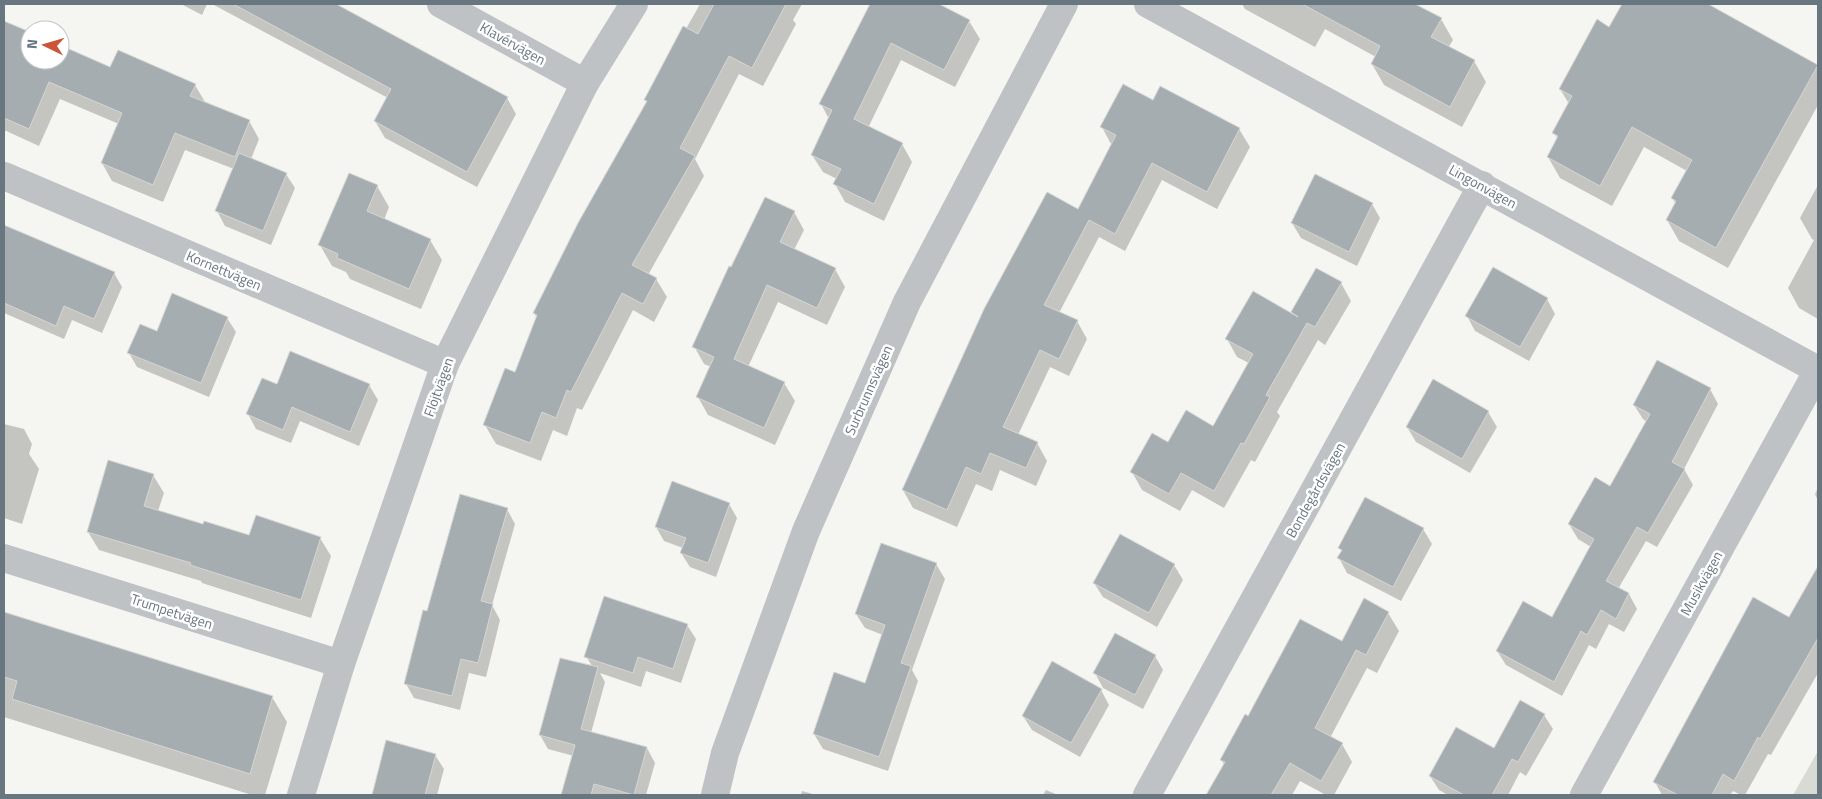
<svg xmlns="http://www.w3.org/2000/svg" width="1822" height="799" font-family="'Titillium Web',sans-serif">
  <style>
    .green { fill: #d7dbd3 }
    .shadow { fill: #0003 }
    .building { fill: #a6adb1; stroke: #d6d6d4 }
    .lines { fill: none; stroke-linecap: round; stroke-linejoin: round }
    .minor { stroke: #bec2c5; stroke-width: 28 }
    .labels { text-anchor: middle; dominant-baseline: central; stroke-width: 5; stroke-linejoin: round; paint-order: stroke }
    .street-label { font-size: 14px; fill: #67767f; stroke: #fff }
  </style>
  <rect width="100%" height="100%" fill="#f5f5f2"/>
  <!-- green -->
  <path class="green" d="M1818,751V795H1793Z"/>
  <!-- shadow -->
  <g class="shadow">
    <path d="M181,4H207L202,15Z"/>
    <path d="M212,4H332L507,98L516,114L477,187L385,138L375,121L388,98Z"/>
    <path d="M700,4H802L793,20L796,24L763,86L739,74L695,159L704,176L648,275L656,279L667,297L654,322L633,310L582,410L577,408L567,436L553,430L541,461L496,444L485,425L516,373L537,318L534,313L647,102L646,100Z"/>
    <path d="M872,4H937L969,21L980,39L955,87L901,60L868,128L902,144L912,162L884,221L845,202L835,184L837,179L823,172L812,155L829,119L821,104Z"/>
    <path d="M1242,4H1412L1441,19L1453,40L1448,48L1474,61L1486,82L1462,127L1384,85L1372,64L1376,57L1325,29L1315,47L1245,9Z"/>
    <path d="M1623,4H1702L1817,66L1818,68V105L1728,268L1679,241L1667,220L1676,204L1672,198L1687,171L1644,147L1612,206L1560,178L1548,157L1558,140L1554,132L1569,104L1560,89L1610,28Z"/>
    <path d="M17,28L30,33V60H60V46L111,69L195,85L205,102L249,121L259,139L251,159L286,174L295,188L271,245L225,226L217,211L234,169L185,150L163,202L112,181L102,163L119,124L60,99L39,146L4,130V58Z"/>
    <path d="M1153,101L1239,129L1250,147L1217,209L1162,180L1125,251L1099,237L1059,313L1077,321L1087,339L1069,376L1050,367L1018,435L1037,443L1047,461L1036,486L1000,470L992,491L976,484L957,527L913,508L903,490L1079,211L1112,146L1102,127Z"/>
    <path d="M1818,185V319L1799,308L1788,288L1814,240L1812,239L1800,218Z"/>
    <path d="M377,186L389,207L384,220L430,240L442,260L421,309L350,279L346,272L332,266L320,245Z"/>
    <path d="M1372,204L1380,218L1357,266L1301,238L1292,223Z"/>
    <path d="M794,212L804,230L794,250L835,269L845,287L827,325L778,302L748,367L784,383L795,401L775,445L708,415L698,397L711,367L704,364L694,346L732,269Z"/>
    <path d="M4,226L114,273L122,287L102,333L72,320L64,339L4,313Z"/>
    <path d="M1341,283L1351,301L1325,345L1318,340L1277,412L1280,416L1255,462L1251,460L1224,508L1192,490L1180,511L1142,490L1132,472L1169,444L1214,428L1249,363L1237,357L1227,339L1294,316L1292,312Z"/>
    <path d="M1547,299L1555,314L1529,361L1475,331L1467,316Z"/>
    <path d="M227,318L236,332L209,397L137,367L129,353L158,333Z"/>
    <path d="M278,385H369L378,400L359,446L300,421L291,443L256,429L248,414Z"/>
    <path d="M1710,389L1718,404L1684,469L1693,485L1657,547L1646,541L1618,589L1629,594L1637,609L1624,632L1609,624L1596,649L1589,645L1562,696L1506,665L1497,651L1552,618L1591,547L1578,539L1569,524L1611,487L1647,422L1643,419L1634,405Z"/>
    <path d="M1488,412L1497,427L1470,473L1416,442L1407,427Z"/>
    <path d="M4,424L24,429L32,444L29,454L39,469L22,524L4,518Z"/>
    <path d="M153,475L164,493L158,511L204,525L250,537L320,538L331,556L311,618L202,583L201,581L99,550L88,532Z"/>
    <path d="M1818,488V501L1815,494Z"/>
    <path d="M729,504L737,518L716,577L690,567L681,553L683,548L664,541L656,527Z"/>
    <path d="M507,509L515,524L492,605L500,620L486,677L469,673L460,710L414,698L406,684L428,613Z"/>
    <path d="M1423,529L1432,544L1401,601L1347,573L1339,558L1342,552L1340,548Z"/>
    <path d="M1120,536L1174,565L1183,580L1157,627L1103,597L1094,583Z"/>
    <path d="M936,564L945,579L912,670L918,681L888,771L823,749L814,734L866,685L883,635L865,628L856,614Z"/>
    <path d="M1804,593L1818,601V673L1771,755L1768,754L1745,795H1741L1733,791L1730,795H1662L1655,782L1789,619Z"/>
    <path d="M1388,613L1399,631L1377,673L1367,668L1330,738L1342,744L1352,762L1334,795H1326L1300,781L1292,795H1208L1225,765L1221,760L1249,718L1342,643Z"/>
    <path d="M4,614L272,697L287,722L265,795H252L4,717Z"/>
    <path d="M687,625L696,639L681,683L646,671L641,687L600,673L605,682L591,733L647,748L655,763L646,795H564L563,794L574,756L548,749L540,735L592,666L586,656Z"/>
    <path d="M1155,656L1163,670L1143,709L1103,688L1095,673Z"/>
    <path d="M1101,690L1109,705L1080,757L1032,730L1023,716Z"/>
    <path d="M1544,715L1553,729L1526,776L1520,772L1508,795H1448L1439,790L1430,776L1494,749Z"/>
    <path d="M387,742L435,755L444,769L437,795H373Z"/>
    <path d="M1046,790L1058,795H1043Z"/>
    <path d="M802,791L816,795H801Z"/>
  </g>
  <!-- building -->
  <g class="building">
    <path d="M233,4H336L508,97L467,172L374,121L391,89Z"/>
    <path d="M714,4H786L752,68L729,56L680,148L695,156L632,265L657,278L643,304L622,293L571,392L567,390L556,418L542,412L530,443L483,425L505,368L515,372L537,315L533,313L578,223L647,101L644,100L683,26L698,34Z"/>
    <path d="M870,4H939L970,20L944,70L891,43L854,119L903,143L874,204L833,184L841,169L811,155L832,110L819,104Z"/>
    <path d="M1302,4H1415L1442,18L1431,37L1475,60L1450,107L1371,64L1380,46Z"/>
    <path d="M1622,4H1708L1818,65L1716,248L1666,220L1676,201L1671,198L1692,160L1632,127L1600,186L1547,157L1558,136L1552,133L1572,96L1559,89L1597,19L1609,27Z"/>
    <path d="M4,21L30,32V60H60V45L110,67L118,50L196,84L190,96L250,120L235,157L175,133L153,185L101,163L122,113L49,82L29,129L4,118Z"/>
    <path d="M1123,84L1153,100L1160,86L1240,128L1207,192L1152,163L1115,234L1089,220L1044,305L1078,320L1059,359L1040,350L1003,427L1038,442L1026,468L990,453L981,474L966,467L947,510L902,490L984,309L1047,192L1078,209L1116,135L1100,127Z"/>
    <path d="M239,153L287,173L263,231L215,211Z"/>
    <path d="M349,173L378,185L367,211L431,239L409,289L337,258L338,254L318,245Z"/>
    <path d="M1315,174L1373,203L1349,252L1291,223Z"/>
    <path d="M765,197L795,211L780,242L836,268L817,308L767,285L734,359L785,382L764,428L696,397L714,357L692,347L729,266L731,267Z"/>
    <path d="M4,225L115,272L94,319L64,306L56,326L4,303Z"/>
    <path d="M1493,267L1548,298L1520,347L1465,316Z"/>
    <path d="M1316,268L1342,282L1315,327L1307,323L1266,395L1270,397L1244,444L1241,443L1214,491L1181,473L1169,494L1130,472L1152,433L1168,442L1186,410L1213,426L1253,354L1225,339L1253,291L1298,317L1291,312Z"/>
    <path d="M172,293L228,317L201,383L127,353L140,324L157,331Z"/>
    <path d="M290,351L370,384L350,432L292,407L283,430L246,414L262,378L277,384Z"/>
    <path d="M1657,360L1711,388L1672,462L1685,469L1648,533L1637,527L1606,581L1629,593L1616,619L1601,610L1587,635L1581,631L1554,682L1496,651L1523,601L1552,617L1594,539L1568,524L1595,477L1610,486L1650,414L1633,405Z"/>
    <path d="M1433,379L1489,411L1462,459L1406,427Z"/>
    <path d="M108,460L154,474L144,506L203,524L204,521L249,535L256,515L321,537L301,600L190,565L191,563L87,532Z"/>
    <path d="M672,481L730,503L708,563L680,553L686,538L655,527Z"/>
    <path d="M460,494L508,508L481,601L493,604L478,663L461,659L452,696L404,684L423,610L427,611Z"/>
    <path d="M1365,497L1424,528L1393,587L1337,558L1342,550L1338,548Z"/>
    <path d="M1120,534L1175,564L1149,613L1093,583Z"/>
    <path d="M881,543L937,563L901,663L911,666L879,757L813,734L834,672L865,683L885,625L855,614Z"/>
    <path d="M1818,566V638L1760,739L1758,737L1734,781L1723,774L1712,795H1678L1653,782L1753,597L1789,617Z"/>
    <path d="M604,596L688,624L673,669L638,657L633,673L584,657Z"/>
    <path d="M1364,598L1389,612L1366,655L1356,650L1315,728L1343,743L1321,781L1290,763L1271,795H1206L1225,762L1220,760L1245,714L1248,716L1300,619L1342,641Z"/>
    <path d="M4,612L273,696L250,774L12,699L17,681L4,677Z"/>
    <path d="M1115,633L1156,655L1135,695L1093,673Z"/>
    <path d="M560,658L598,667L581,729L647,747L634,795L594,784L591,795H561L575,745L539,735Z"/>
    <path d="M1052,661L1102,689L1071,743L1022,716Z"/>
    <path d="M1520,700L1545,714L1518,762L1512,759L1492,795H1464L1429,776L1456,727L1494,748Z"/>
    <path d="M386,740L436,754L425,795H372Z"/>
  </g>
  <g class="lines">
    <!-- minor -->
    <g class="minor">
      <path d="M441,4L585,83"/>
      <path d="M1148,4L1818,370"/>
      <path d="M4,176L445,364"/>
      <path d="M4,558L341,664"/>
      <path d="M301,795L341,664L445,364L585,83L634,4"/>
      <path d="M715,795L725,753L806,531L907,302L1064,4"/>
      <path d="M1147,795L1482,185"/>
      <path d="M1584,795L1818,370"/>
    </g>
  </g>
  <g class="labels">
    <!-- street labels -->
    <g class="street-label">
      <text transform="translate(513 43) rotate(29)">Klavérvägen</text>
      <text transform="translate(1483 186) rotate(29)">Lingonvägen</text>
      <text transform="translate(224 270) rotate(23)">Kornettvägen</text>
      <text transform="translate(438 387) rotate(-70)">Flöjtvägen</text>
      <text transform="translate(868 390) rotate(-66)">Surbrunnsvägen</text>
      <text transform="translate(1315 490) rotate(-61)">Bondegårdsvägen</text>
      <text transform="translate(1701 583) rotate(-61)">Musikvägen</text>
      <text transform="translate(172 611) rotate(18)">Trumpetvägen</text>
    </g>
  </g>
  <!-- border -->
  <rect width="1822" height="799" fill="none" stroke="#67767f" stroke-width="10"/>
  <!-- north arrow -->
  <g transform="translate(45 45) rotate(275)"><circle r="24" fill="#ffffff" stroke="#c2c8cc"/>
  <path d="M0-4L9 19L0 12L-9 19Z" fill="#ce5438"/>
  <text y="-8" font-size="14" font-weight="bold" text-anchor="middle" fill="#67767f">N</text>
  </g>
</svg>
